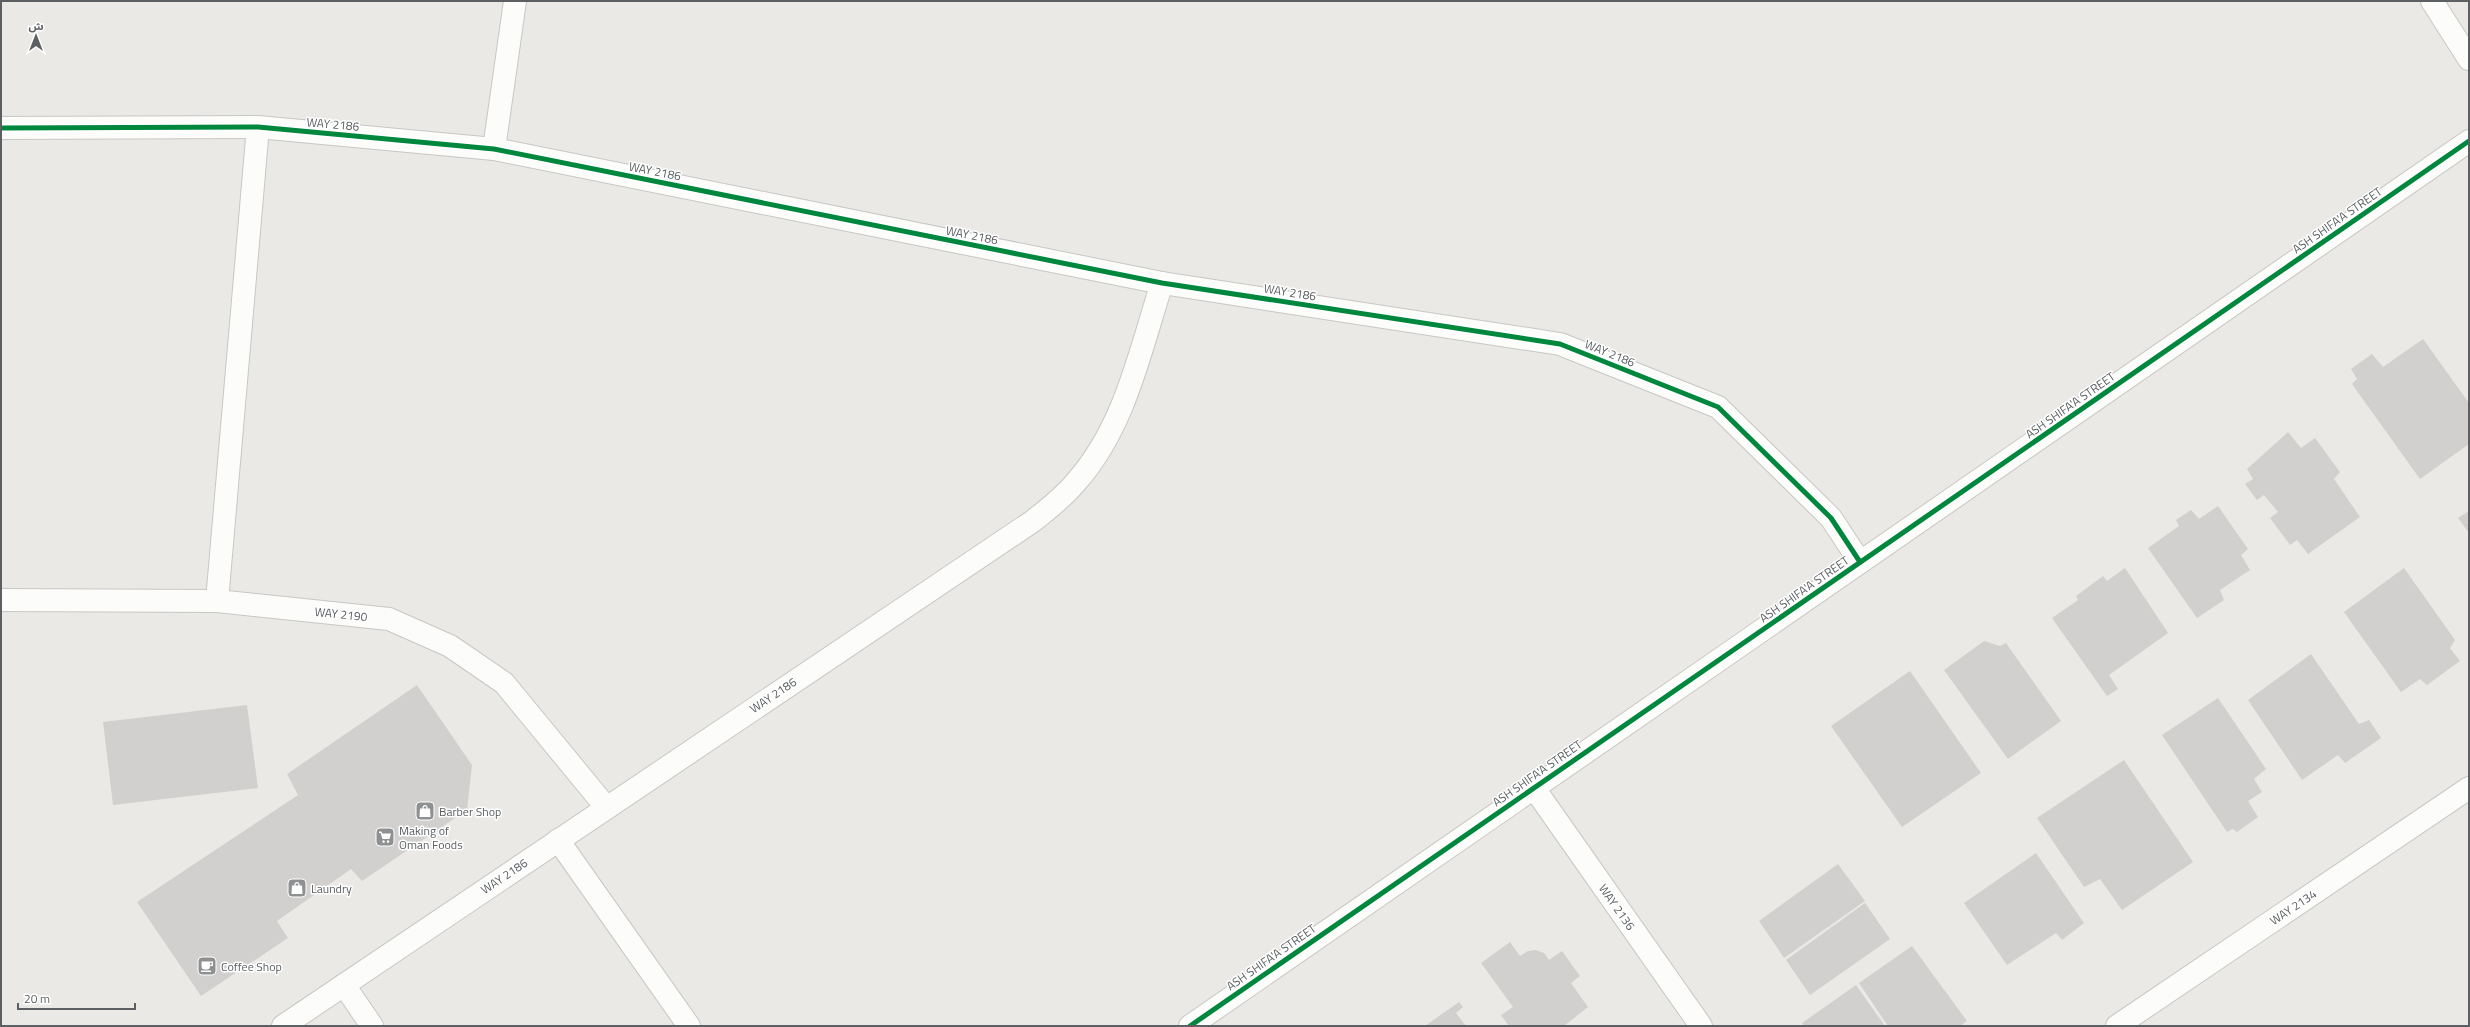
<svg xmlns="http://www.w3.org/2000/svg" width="2470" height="1027" font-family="'Titillium Web','Noto Sans Arabic',sans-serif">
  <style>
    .building { fill: #d2d0cf }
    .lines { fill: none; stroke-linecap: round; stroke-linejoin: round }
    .minor-casing { stroke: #c7c7c6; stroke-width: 24 }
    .minor { stroke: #fcfcfb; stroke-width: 22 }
    .cycleway-casing { stroke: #fff; stroke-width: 8 }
    .cycleway { stroke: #00873e; stroke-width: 5 }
    .labels { text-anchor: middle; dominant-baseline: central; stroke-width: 3; stroke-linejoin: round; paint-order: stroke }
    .street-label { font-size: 12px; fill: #5c6063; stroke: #fff }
    .poi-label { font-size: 12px; fill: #5c6063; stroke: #fff; text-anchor: start }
  </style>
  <rect width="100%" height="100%" fill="#ebe9e6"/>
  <!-- building -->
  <g class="building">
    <path d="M2423,339L2469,403V444L2420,479L2352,384L2357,379L2351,369L2372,354L2383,367Z"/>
    <path d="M2288,432L2301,448L2315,438L2340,472L2334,479L2360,517L2308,554L2297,540L2290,545L2270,518L2278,512L2264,495L2257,500L2245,484L2253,479L2247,469Z"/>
    <path d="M2218,506L2248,549L2241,555L2250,570L2220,590L2224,600L2197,618L2148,548L2179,526L2176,520L2191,510L2199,519Z"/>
    <path d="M2469,511V533L2458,518Z"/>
    <path d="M2125,568L2168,633L2109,675L2118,689L2107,696L2052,618L2078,600L2076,596L2103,576L2107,581Z"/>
    <path d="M2404,568L2455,640L2450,648L2460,661L2427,685L2420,679L2401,692L2344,612Z"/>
    <path d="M1984,641L2000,646L2006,643L2061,721L2008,759L1944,670Z"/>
    <path d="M2311,654L2359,724L2369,720L2381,738L2345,763L2338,755L2302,780L2248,700Z"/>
    <path d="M1910,671L1981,773L1902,827L1831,726Z"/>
    <path d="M417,685L472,765L467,810L362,881L351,869L277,921L288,938L201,996L137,902L298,795L287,774Z"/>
    <path d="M2218,698L2266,769L2254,779L2262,792L2248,801L2258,817L2237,832L2233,829L2227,832L2162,735Z"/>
    <path d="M247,705L258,788L113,805L103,722Z"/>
    <path d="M2124,760L2193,862L2122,910L2100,879L2084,887L2037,818Z"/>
    <path d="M2036,853L2084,923L2062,940L2056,933L2007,965L1964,903Z"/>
    <path d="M1838,864L1865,901L1784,958L1759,921Z"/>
    <path d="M1865,903L1890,939L1810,995L1786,960Z"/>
    <path d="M1510,942L1520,956L1528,951L1536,950L1544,953L1549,960L1562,951L1580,976L1571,983L1588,1007L1564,1026H1509L1501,1015L1513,1007L1481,963Z"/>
    <path d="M1912,946L1967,1021L1960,1026H1888L1859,983Z"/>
    <path d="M1856,985L1885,1026H1804L1802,1023Z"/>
    <path d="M1459,1002L1463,1007L1456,1013L1466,1026H1425Z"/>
  </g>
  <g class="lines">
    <defs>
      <g id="minor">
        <path d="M2432,1L2469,59"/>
        <path d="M1,128L258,127L494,149L1162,283L1560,344L1718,407L1831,518L1860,562"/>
        <path d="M494,149L515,1"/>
        <path d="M1,600L217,601L389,619L450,646L504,683L606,807"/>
        <path d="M217,601L258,127"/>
        <path d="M1534,788L1701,1026"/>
        <path d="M558,840L689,1026"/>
        <path d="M344,985L372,1026"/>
        <path d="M283,1026L1033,521C1048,509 1064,497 1076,482C1125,427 1140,351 1162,283"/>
        <path d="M1190,1026L2469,141"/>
        <path d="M2117,1026L2469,788"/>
      </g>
    </defs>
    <!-- minor casing -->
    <use href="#minor" class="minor-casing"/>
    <!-- minor -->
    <use href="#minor" class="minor"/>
    <defs>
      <g id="cycleway">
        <path d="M1,128L258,127L494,149L1162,283L1560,344L1718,407L1831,518L1860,562"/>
        <path d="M1190,1026L2469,141"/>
      </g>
    </defs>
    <!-- cycleway casing -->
    <use href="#cycleway" class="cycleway-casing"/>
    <!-- cycleway -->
    <use href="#cycleway" class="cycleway"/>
  </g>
  <!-- icons -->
  <defs>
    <symbol id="shop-square" viewBox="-11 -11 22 22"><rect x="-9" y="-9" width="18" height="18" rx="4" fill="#8e9091" stroke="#fff"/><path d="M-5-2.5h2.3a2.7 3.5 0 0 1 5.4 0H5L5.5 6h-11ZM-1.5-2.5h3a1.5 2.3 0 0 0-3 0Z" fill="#fff"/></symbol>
    <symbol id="supermarket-square" viewBox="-11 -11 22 22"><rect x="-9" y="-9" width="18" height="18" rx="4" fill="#8e9091" stroke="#fff"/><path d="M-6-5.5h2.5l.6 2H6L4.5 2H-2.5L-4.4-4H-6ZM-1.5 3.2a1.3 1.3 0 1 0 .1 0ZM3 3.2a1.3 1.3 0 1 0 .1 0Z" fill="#fff"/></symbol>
    <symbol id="cafe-square" viewBox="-11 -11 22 22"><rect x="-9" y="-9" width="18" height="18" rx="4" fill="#8e9091" stroke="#fff"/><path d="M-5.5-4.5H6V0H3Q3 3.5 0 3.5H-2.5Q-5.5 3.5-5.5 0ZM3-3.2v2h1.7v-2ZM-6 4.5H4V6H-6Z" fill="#fff"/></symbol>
  </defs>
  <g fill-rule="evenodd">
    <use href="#shop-square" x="414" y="800" width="22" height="22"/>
    <use href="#supermarket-square" x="374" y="826" width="22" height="22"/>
    <use href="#shop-square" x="286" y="877" width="22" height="22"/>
    <use href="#cafe-square" x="196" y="955" width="22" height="22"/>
  </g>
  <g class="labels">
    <!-- street labels -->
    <g class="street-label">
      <text transform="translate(333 124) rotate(5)">WAY 2186</text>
      <text transform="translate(655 171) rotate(11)">WAY 2186</text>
      <text transform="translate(2337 220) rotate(-35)">ASH SHIFA'A STREET</text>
      <text transform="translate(972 235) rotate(11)">WAY 2186</text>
      <text transform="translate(1290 292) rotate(9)">WAY 2186</text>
      <text transform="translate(1610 353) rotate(22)">WAY 2186</text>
      <text transform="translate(2070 405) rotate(-35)">ASH SHIFA'A STREET</text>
      <text transform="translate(1804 589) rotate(-35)">ASH SHIFA'A STREET</text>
      <text transform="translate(341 614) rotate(6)">WAY 2190</text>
      <text transform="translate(773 695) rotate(-34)">WAY 2186</text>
      <text transform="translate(1537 773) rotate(-35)">ASH SHIFA'A STREET</text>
      <text transform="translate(504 876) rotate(-34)">WAY 2186</text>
      <text transform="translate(1617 907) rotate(55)">WAY 2136</text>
      <text transform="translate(2293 907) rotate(-34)">WAY 2134</text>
      <text transform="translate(1271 957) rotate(-35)">ASH SHIFA'A STREET</text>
    </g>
    <!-- poi labels -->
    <g class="poi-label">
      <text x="439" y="811">Barber Shop</text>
      <text x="399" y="830">Making of<tspan x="399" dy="14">Oman Foods</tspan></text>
      <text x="311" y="888">Laundry</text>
      <text x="221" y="966">Coffee Shop</text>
    </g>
  </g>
  <!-- border -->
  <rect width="2470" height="1027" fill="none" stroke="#5c6063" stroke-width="4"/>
  <!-- north arrow -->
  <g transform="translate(36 36)" stroke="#ffffff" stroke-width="3" paint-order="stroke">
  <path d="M0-3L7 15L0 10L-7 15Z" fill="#5c6063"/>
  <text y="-6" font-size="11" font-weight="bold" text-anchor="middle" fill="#5c6063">ش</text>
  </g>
  <!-- scale -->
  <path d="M18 1003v6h117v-6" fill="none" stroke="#5c6063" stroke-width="2"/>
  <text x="24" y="1003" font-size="12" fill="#5c6063" stroke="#ffffff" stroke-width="3" paint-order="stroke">20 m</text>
</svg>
